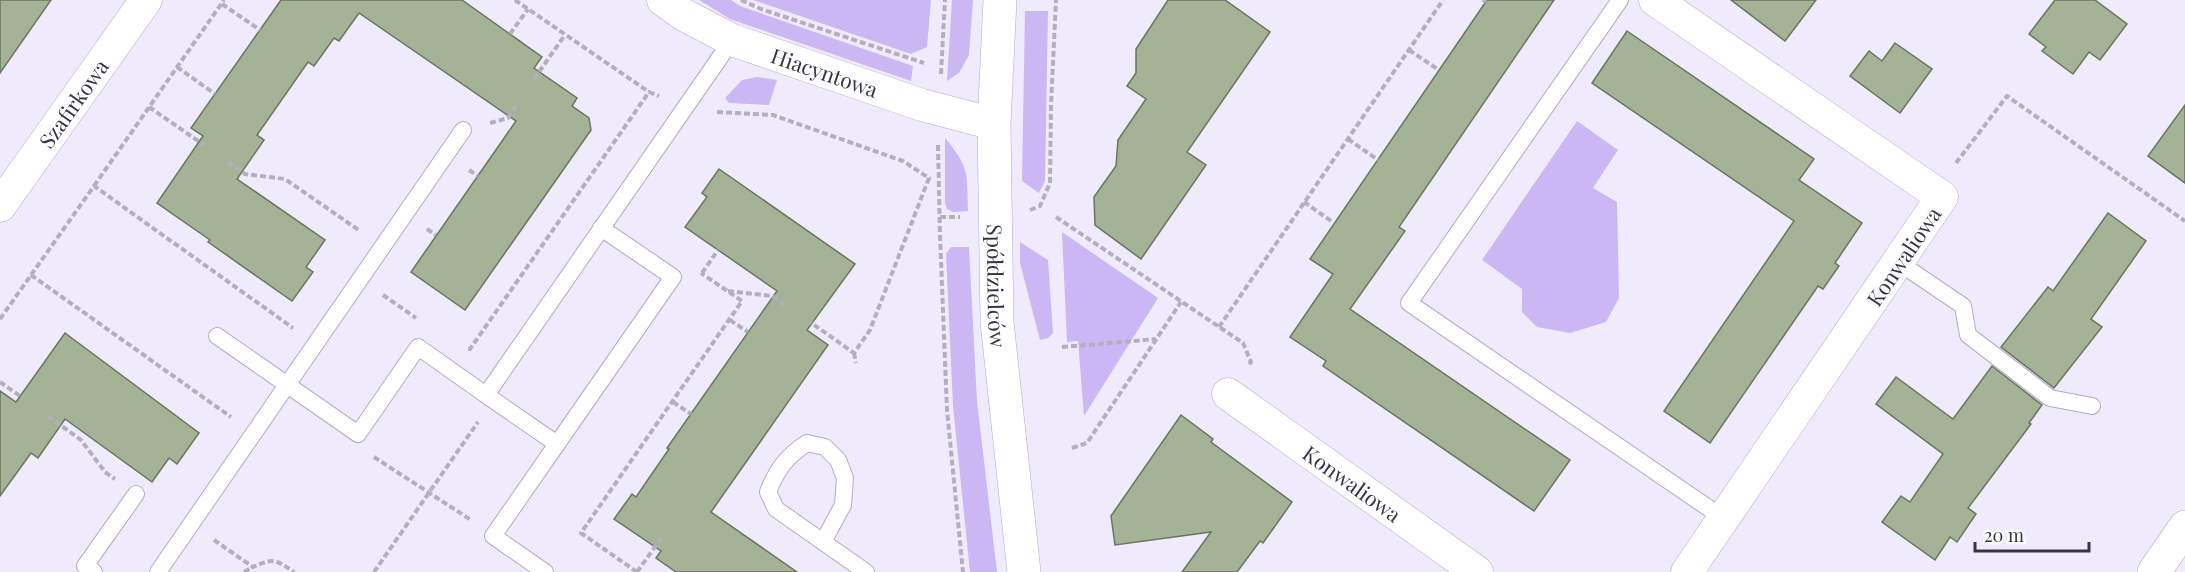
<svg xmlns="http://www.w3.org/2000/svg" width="2185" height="572" font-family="'Playfair Display',serif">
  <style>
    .green { fill: #ccb7f5 }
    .building { fill: #a4b396; stroke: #68765b; stroke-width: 1.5 }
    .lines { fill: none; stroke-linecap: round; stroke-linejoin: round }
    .lane-casing { stroke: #b4aac8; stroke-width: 18 }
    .street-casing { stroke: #b4aac8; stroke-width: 33 }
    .secondary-casing { stroke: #b4aac8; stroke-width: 34 }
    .primary-casing { stroke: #b4aac8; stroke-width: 34 }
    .path { stroke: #b4aebf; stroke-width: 4; stroke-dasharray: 6 3; stroke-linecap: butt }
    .lane { stroke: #fff; stroke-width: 16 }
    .street { stroke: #fff; stroke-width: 32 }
    .secondary { stroke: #fff; stroke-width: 33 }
    .primary { stroke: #fff; stroke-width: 33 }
    .labels { text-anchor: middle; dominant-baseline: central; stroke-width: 4.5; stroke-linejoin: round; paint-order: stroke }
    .street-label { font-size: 21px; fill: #383440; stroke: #fafafa }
  </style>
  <rect width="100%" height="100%" fill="#f0eafd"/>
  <!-- green -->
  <g class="green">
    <path d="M699,0H731L740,6L913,66L911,81L730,19Z"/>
    <path d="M753,0H931L927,47L911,54Z"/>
    <path d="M952,0H973L969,55L959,73L947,81Z"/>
    <path d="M1025,11H1048L1045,181L1039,193L1022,181Z"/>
    <path d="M757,77L777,80L769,105L729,103L725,98L742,80Z"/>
    <path d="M1577,121L1618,150L1593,188L1617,202L1619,298L1606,322L1570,333L1537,327L1522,312V289L1482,260Z"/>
    <path d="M945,138C970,168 967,174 968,211L953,212L947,209L945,203Z"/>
    <path d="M1062,232L1158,298L1084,416L1078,341L1067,342Z"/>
    <path d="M1020,242L1048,260L1053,333L1048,338L1040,340L1020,263Z"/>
    <path d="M951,247H969L977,401L997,572H970L953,406L946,254Z"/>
  </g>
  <!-- building -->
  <g class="building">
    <path d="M0,0H51L0,73Z"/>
    <path d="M281,0H462L542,57L534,68L577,98L572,106L589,118L591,130L465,310L411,272L516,121L359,13L339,41L334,38L314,66L308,62L257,135L264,140L237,179L325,240L306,267L313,272L292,301L208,242L210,240L157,203L203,136L191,128Z"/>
    <path d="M1168,0H1225L1270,32L1187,152L1206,165L1141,259L1095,225L1094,197L1116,166L1118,140L1146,99L1127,86L1136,73V49Z"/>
    <path d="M1487,0H1554L1399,227L1405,231L1350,309L1570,460L1534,511L1323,366L1326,361L1290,337L1333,274L1310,259Z"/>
    <path d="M1731,0H1816L1785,41Z"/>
    <path d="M2055,0H2095L2127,24L2100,60L2089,52L2073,74L2042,51L2046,47L2029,34Z"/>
    <path d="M1627,31L1814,159L1799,180L1862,223L1835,263L1839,266L1823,289L1818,286L1710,443L1664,411L1794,221L1592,83Z"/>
    <path d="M1895,43L1932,69L1900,113L1850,76L1869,51L1882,61Z"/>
    <path d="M2185,105V183L2148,156Z"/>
    <path d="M719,169L855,264L807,330L828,345L711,512L797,572H676L656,558L661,551L614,519L632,494L636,497L669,449L667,448L777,291L685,227L707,197L702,193Z"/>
    <path d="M2108,213L2146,241L2091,319L2102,327L2054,388L2001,347L2048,287L2053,291Z"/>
    <path d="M65,333L199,433L177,464L169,458L152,482L65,419L38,458L31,453L0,496V391L16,402Z"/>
    <path d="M1992,366L2042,405L2029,423L2031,424L1968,508L1976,514L1957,542L1950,537L1935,560L1882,522L1901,496L1910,502L1943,454L1876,404L1896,377L1953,419Z"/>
    <path d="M1181,415L1213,439L1211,442L1292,502L1263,543L1260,541L1237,572H1182L1211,532L1115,545L1111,516Z"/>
  </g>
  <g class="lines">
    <defs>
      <g id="lane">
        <path d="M1620,0L1409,303L1723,518"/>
        <path d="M1898,262L1963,306L1968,335L2050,398L2092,406"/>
        <path d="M217,336L358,434L418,347L486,395L732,40"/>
        <path d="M486,395L557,444L493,536L545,572"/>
        <path d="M557,444L673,277L601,228"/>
        <path d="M823,542L843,505L845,478L838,460L825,447L807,443C787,456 777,469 768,492L776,509L866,572"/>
        <path d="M94,572L85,566L136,494"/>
        <path d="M158,572L463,130"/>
      </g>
      <g id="street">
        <path id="s1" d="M663,0L684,15L732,40L922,105L994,124"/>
        <path d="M1655,0L1942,197L1687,572"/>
        <path id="s2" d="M0,206L146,0"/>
        <path id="s3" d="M1228,394L1477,572"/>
      </g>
      <g id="secondary">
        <path id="s4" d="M1000,0L994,124L997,322L1024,572"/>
      </g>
      <path id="primary" d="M2154,572L2185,527"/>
    </defs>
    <!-- lane casing -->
    <use href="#lane" class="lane-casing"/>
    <!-- street casing -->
    <use href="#street" class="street-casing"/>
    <!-- secondary casing -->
    <use href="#secondary" class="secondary-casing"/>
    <!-- primary casing -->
    <use href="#primary" class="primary-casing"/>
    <!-- path -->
    <g class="path">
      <path d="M515,0L649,92"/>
      <path d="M741,0L761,9L924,63"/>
      <path d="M1483,0L1486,2"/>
      <path d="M222,4L260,30"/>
      <path d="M510,34L528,9"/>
      <path d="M1409,50L1439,70"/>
      <path d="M177,67L215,94"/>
      <path d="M941,74L945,0"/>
      <path d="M534,79L565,35"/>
      <path d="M149,107L204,145"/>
      <path d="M717,112L773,115L903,161L929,178L870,330L854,353L810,322"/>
      <path d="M490,123L508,118L518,103"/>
      <path d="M1348,139L1378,160"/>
      <path d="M938,145L940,235L947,410L963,572"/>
      <path d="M228,162L245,174L285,179L360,231"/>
      <path d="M1956,163L2007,96L2185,221"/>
      <path d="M469,170L478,176"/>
      <path d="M94,186L224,0"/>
      <path d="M1304,202L1334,223"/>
      <path d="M1030,210L1040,206L1050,183L1051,105L1056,0"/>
      <path d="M940,217H960"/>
      <path d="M1056,217L1243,343L1251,362L1248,366"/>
      <path d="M427,229L436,235"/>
      <path d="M702,273L718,250"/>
      <path d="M31,275L231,417"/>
      <path d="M728,291L772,296L785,305"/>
      <path d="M383,295L416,318"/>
      <path d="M0,319L94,186L293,328"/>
      <path d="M730,320L748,332"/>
      <path d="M1219,327L1443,0"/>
      <path d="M1062,347L1156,339"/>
      <path d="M468,349H470L649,92L659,96"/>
      <path d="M854,353L856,363"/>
      <path d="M0,382L23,398"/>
      <path d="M673,402L691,414"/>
      <path d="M48,416L81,440L105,472L115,479"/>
      <path d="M1072,448L1087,443L1181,302"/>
      <path d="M374,457L471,520"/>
      <path d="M214,540L253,567C274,558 275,559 294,572"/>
      <path d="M244,572L253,567"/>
      <path d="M374,572L478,422"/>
      <path d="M637,572L581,533L742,301L701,273"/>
      <path d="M637,572L662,537"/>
    </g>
    <!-- lane -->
    <use href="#lane" class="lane"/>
    <!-- street -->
    <use href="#street" class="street"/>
    <!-- secondary -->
    <use href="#secondary" class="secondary"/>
    <!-- primary -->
    <use href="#primary" class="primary"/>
  </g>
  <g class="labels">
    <!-- street labels -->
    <g class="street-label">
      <text stroke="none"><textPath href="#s1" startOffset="178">Hiacyntowa</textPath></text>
      <text stroke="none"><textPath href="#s2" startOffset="126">Szafirkowa</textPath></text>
      <text transform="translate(1903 256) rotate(-56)">Konwaliowa</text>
      <text stroke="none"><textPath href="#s4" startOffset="286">Spółdzielców</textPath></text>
      <text stroke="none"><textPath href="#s3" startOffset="153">Konwaliowa</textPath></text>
    </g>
  </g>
  <!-- scale -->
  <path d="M1975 542v9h114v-9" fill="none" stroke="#383440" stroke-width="3"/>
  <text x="1984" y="542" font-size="18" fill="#383440" stroke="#fafafa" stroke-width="4.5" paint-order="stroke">20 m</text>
</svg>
